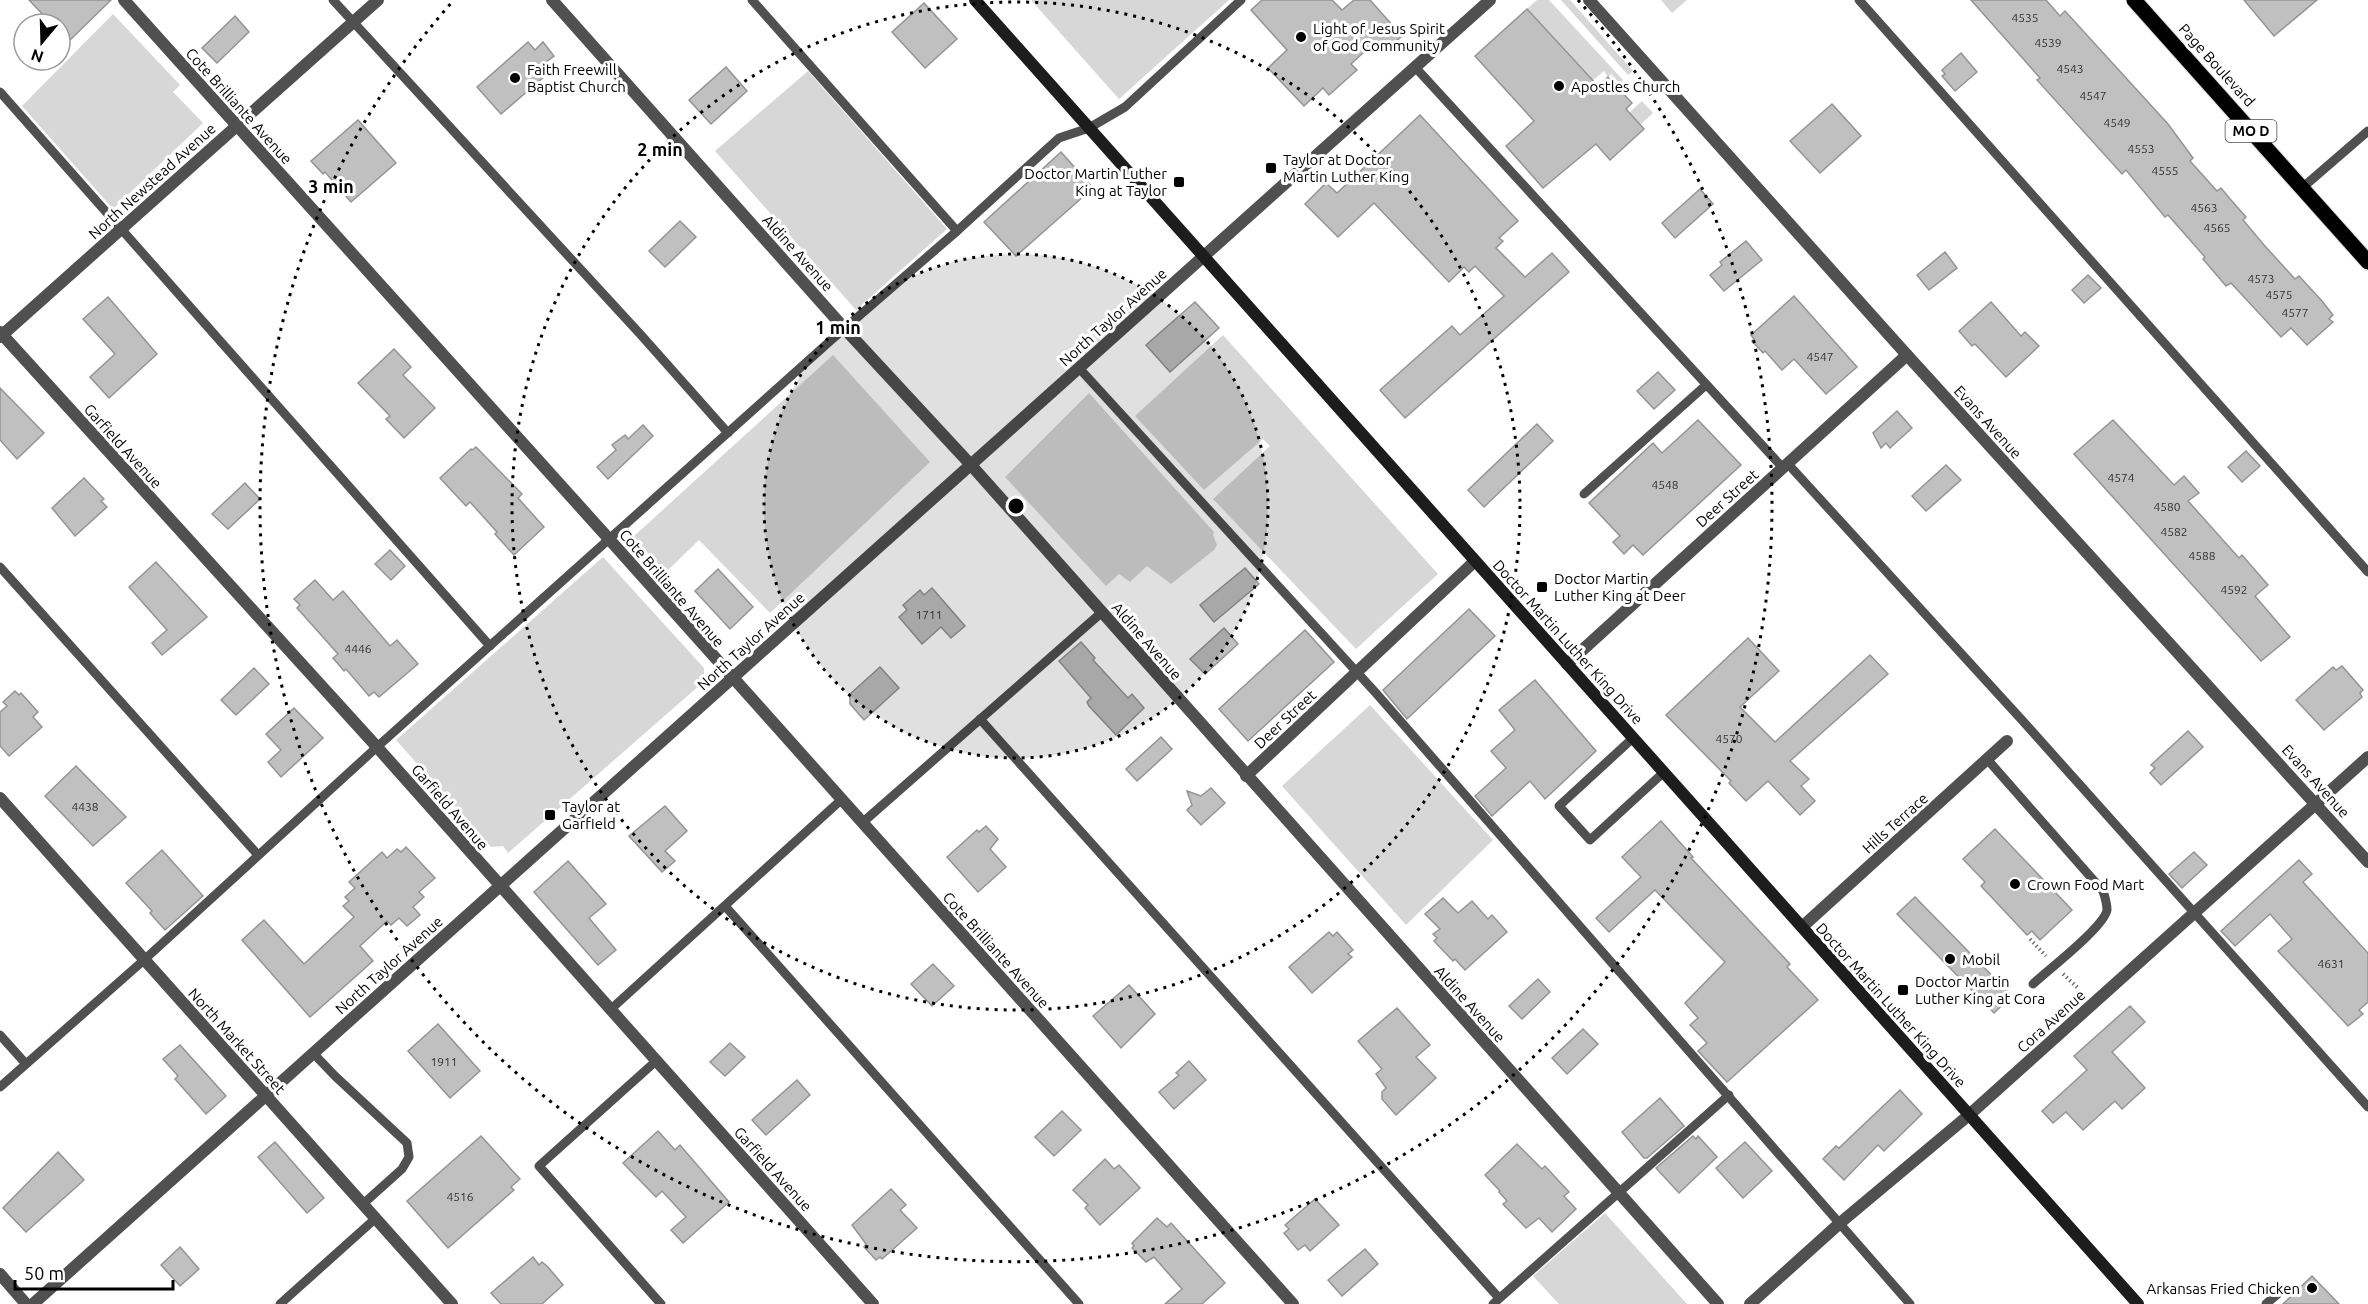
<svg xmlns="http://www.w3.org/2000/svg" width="2368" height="1304" font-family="Ubuntu,sans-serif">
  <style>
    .green { fill: #d7d7d7 }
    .building { fill: #c0c0c0; stroke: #949494; stroke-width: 1.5 }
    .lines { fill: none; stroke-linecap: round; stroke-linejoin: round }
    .primary-casing { stroke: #dbdbdb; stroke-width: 17 }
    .path { stroke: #727272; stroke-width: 4; stroke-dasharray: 1.5 3; stroke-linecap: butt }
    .service { stroke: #505050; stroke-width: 9 }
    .minor { stroke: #505050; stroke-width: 12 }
    .tertiary { stroke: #505050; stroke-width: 12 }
    .secondary { stroke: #1d1d1d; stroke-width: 12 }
    .primary { stroke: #000; stroke-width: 15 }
    .ring { fill: none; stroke: #000; stroke-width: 3; stroke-dasharray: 3 6 }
    .poi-dot { fill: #000; stroke: #fff; stroke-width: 2 }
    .labels { text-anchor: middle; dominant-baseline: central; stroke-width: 6; stroke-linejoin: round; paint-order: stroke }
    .number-label { font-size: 12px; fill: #303030 }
    .shield { fill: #fff; stroke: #4c4c4c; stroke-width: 1.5 }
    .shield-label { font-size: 14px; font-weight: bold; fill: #000 }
    .poi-label { font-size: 15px; fill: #000; stroke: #fff; text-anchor: start }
    .street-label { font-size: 15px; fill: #000; stroke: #fff }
    .centre { fill: #000; stroke: #fff; stroke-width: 3 }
    .ring-label { font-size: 18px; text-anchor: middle; font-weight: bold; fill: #000; stroke: #fff; stroke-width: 6; stroke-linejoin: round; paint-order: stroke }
  </style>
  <rect width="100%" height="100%" fill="#fff"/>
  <!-- green -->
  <g class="green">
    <path d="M1031,0H1229L1119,99Z"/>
    <path d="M1537,0H1549L1623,80L1620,84L1611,74L1608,77L1604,71L1593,80L1527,9Z"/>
    <path d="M1561,0H1570L1633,71L1628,75Z"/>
    <path d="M1661,0H1687L1672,13Z"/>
    <path d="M113,14L180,85L173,92L203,123L113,209L22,106Z"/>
    <path d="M808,71L947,229L856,310L715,151Z"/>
    <path d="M1642,101L1653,113L1640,125L1629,113Z"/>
    <path d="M1223,335L1438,574L1356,649L1213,499L1270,446L1263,439L1204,490L1135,416Z"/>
    <path d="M833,355L930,462L770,613L699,540L666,572L633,537Z"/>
    <path d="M1089,393L1214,532L1213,535L1217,545L1214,550L1171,584L1147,566L1130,582L1119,574L1106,586L1005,477Z"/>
    <path d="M603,557L704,668V675L701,684L508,853L503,846L491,847L396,740Z"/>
    <path d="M1370,705L1493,840L1406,925L1282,786Z"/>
    <path d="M1605,1213L1687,1304H1559L1533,1276Z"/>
  </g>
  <!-- building -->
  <g class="building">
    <path d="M29,0H111L69,41L60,32V24H52Z"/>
    <path d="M1262,0H1332L1342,10L1354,0H1370L1402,36L1384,52L1375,42L1351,64L1357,70L1329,95L1323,88L1304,106L1268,68L1287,50L1251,10Z"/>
    <path d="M1971,0H2046L2060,16L2065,11L2168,124L2193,158L2190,161L2217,191L2221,188L2231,200L2246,217L2243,220L2264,245L2295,279L2299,276L2322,301L2333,315L2329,319L2333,322L2307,345L2291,328L2281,337L2231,283L2226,286L2203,259L2205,257L2168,215L2165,217L2126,170L2122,174L2037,80L2040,78Z"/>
    <path d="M2244,0H2317L2274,36Z"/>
    <path d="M924,3L957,39L925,68L892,32Z"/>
    <path d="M1527,9L1598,86L1608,77L1632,103L1626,109L1644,129L1610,160L1596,144L1543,188L1506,146L1534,121L1475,56Z"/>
    <path d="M235,16L249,32L217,63L202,48Z"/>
    <path d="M528,42L535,50L543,42L554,56L546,62L552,70L501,114L477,87Z"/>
    <path d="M1961,53L1977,72L1955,91L1942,76L1945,74L1942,70Z"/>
    <path d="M726,67L747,91L711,124L689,100Z"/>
    <path d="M1832,104L1861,136L1820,173L1790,141Z"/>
    <path d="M1420,115L1518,221L1499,238L1503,241L1496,248L1525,277L1552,253L1569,272L1405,418L1380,390L1452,326L1460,335L1504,296L1475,266L1469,272L1464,267L1449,282L1374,203L1338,237L1305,204L1326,183L1337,193Z"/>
    <path d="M358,120L396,163L351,202L325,172L323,174L311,161Z"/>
    <path d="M1061,152L1093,188L1016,256L984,222Z"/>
    <path d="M1700,189L1713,204L1675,238L1662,223Z"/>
    <path d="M680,221L696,237L665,267L649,251Z"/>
    <path d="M1746,241L1762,260L1724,291L1710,275L1722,265L1720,262Z"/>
    <path d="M1945,252L1957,268L1929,290L1917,275Z"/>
    <path d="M2088,275L2101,288L2084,303L2072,290Z"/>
    <path d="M1794,296L1857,367L1826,394L1794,359L1782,370L1765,351L1763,353L1752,341L1754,339L1751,335Z"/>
    <path d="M108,297L157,354L109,398L90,377L115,354L83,319Z"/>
    <path d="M1195,302L1219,328L1170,372L1146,345Z"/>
    <path d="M1991,302L2021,336L2025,332L2039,346L2006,377L1975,344L1972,346L1959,331Z"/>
    <path d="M394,349L411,367L403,375L435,408L404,438L386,419L390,416L358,383Z"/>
    <path d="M1658,372L1675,390L1654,409L1637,391Z"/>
    <path d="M0,388L44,433L17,459L0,440Z"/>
    <path d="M1897,411L1912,428L1890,448L1886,443L1881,448L1873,433Z"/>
    <path d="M1698,420L1741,465L1643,555L1633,545L1624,554L1613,542L1620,536L1589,503L1653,443L1662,453Z"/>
    <path d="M2113,420L2174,485L2184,476L2199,493L2188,501L2239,558L2242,555L2268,585L2255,596L2290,637L2261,661L2074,454Z"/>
    <path d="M1537,424L1553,441L1484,507L1468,490Z"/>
    <path d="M643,425L653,436L608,479L597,467L616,450L612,445L625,435L628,439Z"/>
    <path d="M476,447L522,494L518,498L544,527L514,555L495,534L497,532L470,502L466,506L440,478L471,449L472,450Z"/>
    <path d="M2246,451L2260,466L2242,482L2228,467Z"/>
    <path d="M1946,465L1961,480L1926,511L1912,496Z"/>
    <path d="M84,478L104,499L101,501L107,507L75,536L52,508Z"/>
    <path d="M245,483L260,499L228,529L212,514Z"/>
    <path d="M390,550L405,566L391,580L375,564Z"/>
    <path d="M156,562L207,617L162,655L152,643L167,630L129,587Z"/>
    <path d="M1245,568L1259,584L1214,622L1200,605Z"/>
    <path d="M718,569L753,607L730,629L695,591Z"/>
    <path d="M315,580L333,600L343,591L390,646L397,640L418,664L379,697L374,692L369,696L346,669L344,671L333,658L338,654L297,608L300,605L294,599Z"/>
    <path d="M932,588L965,626L951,638L941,627L922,644L899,617L907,610L903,605L920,590L924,595Z"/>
    <path d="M1469,609L1495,636L1407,719L1383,690Z"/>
    <path d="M1224,628L1238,644L1205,674L1190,659Z"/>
    <path d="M1305,630L1334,662L1248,741L1219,709Z"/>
    <path d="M1748,638L1779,671L1740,707L1775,742L1870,655L1888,674L1790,761L1809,779L1801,786L1815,801L1800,815L1768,781L1746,801L1729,783L1731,781L1666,715Z"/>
    <path d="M1081,642L1095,658L1093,660L1128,698L1132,694L1144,708L1116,735L1089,706L1087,702L1091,698L1059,661Z"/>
    <path d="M2342,666L2363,690L2360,693L2362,697L2324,730L2296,700L2333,667L2336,670Z"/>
    <path d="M880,667L899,688L864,720L850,704V694Z"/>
    <path d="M254,668L269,684L236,715L221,700Z"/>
    <path d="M1535,680L1596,751L1545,799L1530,781L1492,816L1475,796L1506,768L1491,751L1515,730L1499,710Z"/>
    <path d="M15,691L19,695L21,693L38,712L33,717L42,727L9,756L0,746V712L7,706L3,702Z"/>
    <path d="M294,708L323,738L281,777L268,762L281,750L266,734Z"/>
    <path d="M2188,731L2203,747L2161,785L2150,773L2155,768L2151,765Z"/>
    <path d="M1161,737L1172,749L1137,781L1126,769Z"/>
    <path d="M76,766L126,817L93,846L45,796Z"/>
    <path d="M1211,788L1225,803L1201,825L1187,810L1192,805L1187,791L1201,796Z"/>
    <path d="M665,806L687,831L665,851L675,861L662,872L629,836Z"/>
    <path d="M1661,821L1693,857L1691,858L1790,964L1787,967L1818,1000L1727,1082L1698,1051L1707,1043L1690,1025L1698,1018L1685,1003L1725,962L1655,890L1609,932L1596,918L1641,877L1622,857Z"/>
    <path d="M986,826L998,839L990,849L1006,867L978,892L947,857L977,830L979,832Z"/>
    <path d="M1995,829L2072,910L2040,940L2032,931L2027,935L1981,886L1985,882L1963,859Z"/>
    <path d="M406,847L435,878L419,892L424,897L413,907L420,915L407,926L399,918L391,925L387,921L360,946L373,961L310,1017L242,940L264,920L304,964L354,917L343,906L349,901L345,897L355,888L349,882L382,852L387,858L397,849L401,852Z"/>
    <path d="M162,850L203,896L165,930L150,913L152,911L126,883Z"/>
    <path d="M2194,852L2207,865L2182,888L2169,874Z"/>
    <path d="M2299,860L2312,874L2303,882L2368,953V1002L2359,1010L2363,1014L2348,1026L2278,951L2292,939L2270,914L2235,946L2221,931Z"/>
    <path d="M568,861L606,904L589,918L616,950L598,965L534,892Z"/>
    <path d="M1915,897L2012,996L1994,1013L1897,914Z"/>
    <path d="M1443,898L1458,913L1472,901L1488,919L1492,915L1507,932L1465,970L1455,959L1453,961L1434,941L1437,938L1433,934L1440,929L1425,914Z"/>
    <path d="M1329,932L1333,936L1337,932L1353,950L1348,954L1352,957L1312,993L1289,967Z"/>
    <path d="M933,964L954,986L932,1006L911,984Z"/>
    <path d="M1538,979L1550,992L1522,1019L1509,1006Z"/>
    <path d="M1129,985L1155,1014L1121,1048L1093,1016Z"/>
    <path d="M2130,1006L2145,1022L2112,1052L2145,1088L2122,1109L2115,1101L2083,1130L2066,1112L2053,1123L2042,1111L2087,1070L2074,1056Z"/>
    <path d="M1397,1008L1430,1045L1416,1057L1436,1078L1396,1115L1382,1099V1092L1386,1088L1376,1074L1382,1069L1358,1041Z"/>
    <path d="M438,1024L480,1071L450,1098L408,1051Z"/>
    <path d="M1583,1029L1598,1044L1567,1074L1552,1058Z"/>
    <path d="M730,1043L745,1057L725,1076L710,1062Z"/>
    <path d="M180,1045L226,1096L206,1114L175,1079L178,1076L163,1059Z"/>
    <path d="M1189,1061L1206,1080L1174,1109L1159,1092L1179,1075L1176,1073Z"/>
    <path d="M797,1080L810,1095L766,1135L752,1120Z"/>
    <path d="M1900,1090L1922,1114L1884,1151L1878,1145L1844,1180L1823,1159L1836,1146L1839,1148Z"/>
    <path d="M1660,1098L1684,1126L1647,1158H1644L1622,1132Z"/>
    <path d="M1062,1111L1081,1130L1054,1156L1035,1137Z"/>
    <path d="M658,1131L675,1150L680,1145L729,1202L683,1243L671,1230L686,1217L662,1191L656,1197L623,1163Z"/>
    <path d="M481,1136L520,1179L511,1187L514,1190L448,1248L407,1201Z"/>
    <path d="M1693,1136L1696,1139L1698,1136L1717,1157L1679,1193L1656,1168Z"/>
    <path d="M275,1142L324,1198L307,1213L258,1157Z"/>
    <path d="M1745,1142L1772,1171L1743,1198L1716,1168Z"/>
    <path d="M1517,1144L1542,1169L1545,1166L1569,1192L1564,1196L1576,1209L1552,1232L1539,1218L1526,1228L1503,1204L1507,1201L1499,1192L1500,1191L1485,1175Z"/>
    <path d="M58,1152L84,1180L26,1232L3,1208Z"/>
    <path d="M1105,1159L1114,1169L1119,1165L1140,1188L1100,1225L1085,1208L1088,1205L1073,1190Z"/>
    <path d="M891,1189L906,1205L900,1210L917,1228L882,1259L880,1257L876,1260L864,1247L866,1244L852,1225Z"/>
    <path d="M1315,1199L1339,1225L1310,1251L1305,1245L1298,1250L1284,1233L1289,1229L1285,1225Z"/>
    <path d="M1157,1218L1167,1227L1171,1223L1225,1283L1202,1304H1165L1182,1289L1154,1257L1146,1262L1132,1248L1134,1246L1132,1243Z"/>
    <path d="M180,1247L199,1269L180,1286L161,1265Z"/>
    <path d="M1365,1249L1378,1264L1342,1296L1328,1280Z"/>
    <path d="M533,1257L539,1265L542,1262L548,1267L563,1285L542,1304H501L491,1293Z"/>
    <path d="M2312,1276L2339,1304H2283Z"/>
  </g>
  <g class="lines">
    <defs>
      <path id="primary" d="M2134,0L2368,262"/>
    </defs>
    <!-- primary casing -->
    <use href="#primary" class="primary-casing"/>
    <!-- path -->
    <g class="path">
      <path d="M2030,939L2046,956"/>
      <path d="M2063,974L2078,988"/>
    </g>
    <!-- service -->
    <g class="service">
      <path d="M333,0L641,335L728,433"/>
      <path d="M752,0L957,231"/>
      <path d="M1859,0L2368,572"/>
      <path d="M1415,67L1783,468"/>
      <path d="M0,92L490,646"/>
      <path d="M2302,188L2368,131"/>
      <path d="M1079,368L1375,692L1910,1304"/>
      <path d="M1788,464L2021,719L2368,1107"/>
      <path d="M1584,494L1706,385"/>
      <path d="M0,567L258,855"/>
      <path d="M980,719L1499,1298"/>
      <path d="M1633,738L1559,806L1590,840L1663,773"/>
      <path d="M1987,759L2103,891C2105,897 2107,904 2107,910C2104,927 2048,970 2033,984"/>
      <path d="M862,823L1101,613"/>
      <path d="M725,906L1079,1304"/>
      <path d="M610,1010L841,800"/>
      <path d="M0,1035L26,1064"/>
      <path d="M313,1053L335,1076L407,1143L409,1157L402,1169L363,1204"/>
      <path d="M656,1061L539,1166L661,1304"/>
      <path d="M0,1087L144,960L377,747L829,342L957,231L1059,138L1089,128L1125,107L1241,0"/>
      <path d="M280,1304L376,1218"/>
      <path d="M1493,1304L1729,1095"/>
      <path d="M2266,1304L2281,1291"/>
    </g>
    <!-- minor -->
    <g class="minor">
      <path d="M124,0L609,539L1293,1304"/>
      <path d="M552,0L844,328L971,465L1718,1304"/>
      <path d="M1589,0L1907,355L2368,862"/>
      <path d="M0,332L377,747L873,1304"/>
      <path d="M0,337L378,0"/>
      <path d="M1567,664L1907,355"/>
      <path d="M1246,776L1475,561"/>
      <path d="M0,798L452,1304"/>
      <path d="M1802,927L2007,741"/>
      <path d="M0,1274L26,1304"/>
      <path d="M1750,1304L1840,1223L1969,1115L2368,757"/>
    </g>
    <!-- tertiary -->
    <path class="tertiary" d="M33,1304L1490,0"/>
    <!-- secondary -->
    <path class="secondary" d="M975,0L2138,1304"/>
    <!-- primary -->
    <use href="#primary" class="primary"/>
  </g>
  <!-- distance rings -->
  <circle cx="1016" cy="506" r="252" fill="#000" fill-opacity=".12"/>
  <g class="ring">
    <circle cx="1016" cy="506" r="252"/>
    <circle cx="1016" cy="506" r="504"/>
    <path d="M1578 0A756 756 0 1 1 454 0"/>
  </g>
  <!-- markers -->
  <g class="poi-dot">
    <circle cx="1301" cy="37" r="6"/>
    <circle cx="515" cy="78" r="6"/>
    <circle cx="1559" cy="86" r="6"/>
    <rect x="1265" y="162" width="12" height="12" rx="3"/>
    <rect x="1173" y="176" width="12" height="12" rx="3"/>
    <rect x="1536" y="581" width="12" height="12" rx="3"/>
    <rect x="544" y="809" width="12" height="12" rx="3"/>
    <circle cx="2015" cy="884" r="6"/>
    <circle cx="1950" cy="959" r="6"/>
    <rect x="1897" y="984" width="12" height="12" rx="3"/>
    <circle cx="2312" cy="1288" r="6"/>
  </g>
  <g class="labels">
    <!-- number labels -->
    <g class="number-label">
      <text x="2025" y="17">4535</text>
      <text x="2048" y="42">4539</text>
      <text x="2070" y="68">4543</text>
      <text x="2093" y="95">4547</text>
      <text x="2117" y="122">4549</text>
      <text x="2141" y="148">4553</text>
      <text x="2165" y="170">4555</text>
      <text x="2204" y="207">4563</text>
      <text x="2217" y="227">4565</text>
      <text x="2261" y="278">4573</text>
      <text x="2279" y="294">4575</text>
      <text x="2295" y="312">4577</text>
      <text x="1820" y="356">4547</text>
      <text x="2121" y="477">4574</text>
      <text x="1665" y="484">4548</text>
      <text x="2167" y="506">4580</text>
      <text x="2174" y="531">4582</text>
      <text x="2202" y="555">4588</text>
      <text x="2234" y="589">4592</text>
      <text x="929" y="614">1711</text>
      <text x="358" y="648">4446</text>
      <text x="1729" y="738">4570</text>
      <text x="85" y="806">4438</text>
      <text x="2331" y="963">4631</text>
      <text x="444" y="1061">1911</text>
      <text x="460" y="1196">4516</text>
    </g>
    <!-- shield labels -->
    <rect class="shield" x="2225.5" y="120" width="51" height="22" rx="4.5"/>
    <g class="shield-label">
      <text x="2251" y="131">MO D</text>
    </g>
    <!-- poi labels -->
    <g class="poi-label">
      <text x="1313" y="28">Light of Jesus Spirit<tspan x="1313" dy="17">of God Community</tspan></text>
      <text x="527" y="69">Faith Freewill<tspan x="527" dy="17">Baptist Church</tspan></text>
      <text x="1571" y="86">Apostles Church</text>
      <text x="1283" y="159">Taylor at Doctor<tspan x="1283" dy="17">Martin Luther King</tspan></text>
      <text x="1167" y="173" text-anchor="end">Doctor Martin Luther<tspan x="1167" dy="17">King at Taylor</tspan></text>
      <text x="1554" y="578">Doctor Martin<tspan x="1554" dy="17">Luther King at Deer</tspan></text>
      <text x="562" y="806">Taylor at<tspan x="562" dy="17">Garfield</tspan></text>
      <text x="2027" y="884">Crown Food Mart</text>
      <text x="1962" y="959">Mobil</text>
      <text x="1915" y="981">Doctor Martin<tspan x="1915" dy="17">Luther King at Cora</tspan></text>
      <text x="2300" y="1288" text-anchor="end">Arkansas Fried Chicken</text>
    </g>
    <!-- street labels -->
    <g class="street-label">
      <text transform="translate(2217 65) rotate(48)">Page Boulevard</text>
      <text transform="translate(239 106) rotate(48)">Cote Brilliante Avenue</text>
      <text transform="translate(152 181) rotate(-42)">North Newstead Avenue</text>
      <text transform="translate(798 253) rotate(48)">Aldine Avenue</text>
      <text transform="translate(1113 317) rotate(-42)">North Taylor Avenue</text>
      <text transform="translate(1988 422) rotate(48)">Evans Avenue</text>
      <text transform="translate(123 446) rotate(48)">Garfield Avenue</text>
      <text transform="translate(1727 498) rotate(-42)">Deer Street</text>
      <text transform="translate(672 588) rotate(49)">Cote Brilliante Avenue</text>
      <text transform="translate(751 641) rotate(-42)">North Taylor Avenue</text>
      <text transform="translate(1147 641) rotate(49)">Aldine Avenue</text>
      <text transform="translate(1568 642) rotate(48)">Doctor Martin Luther King Drive</text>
      <text transform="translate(1285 719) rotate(-43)">Deer Street</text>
      <text transform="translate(2316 781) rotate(48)">Evans Avenue</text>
      <text transform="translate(450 807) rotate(49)">Garfield Avenue</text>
      <text transform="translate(1895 823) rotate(-42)">Hills Terrace</text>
      <text transform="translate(996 950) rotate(48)">Cote Brilliante Avenue</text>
      <text transform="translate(389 965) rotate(-42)">North Taylor Avenue</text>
      <text transform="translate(1470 1004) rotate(48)">Aldine Avenue</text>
      <text transform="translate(1891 1005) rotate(48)">Doctor Martin Luther King Drive</text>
      <text transform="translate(2051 1021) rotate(-42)">Cora Avenue</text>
      <text transform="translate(237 1041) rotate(48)">North Market Street</text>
      <text transform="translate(773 1169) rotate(48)">Garfield Avenue</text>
    </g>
  </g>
  <circle cx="1016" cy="506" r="9" class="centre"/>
  <g class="ring-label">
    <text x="660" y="156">2 min</text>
    <text x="331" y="193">3 min</text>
    <text x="838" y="334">1 min</text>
  </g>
  <!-- north arrow -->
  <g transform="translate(42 42) rotate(199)"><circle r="28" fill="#ffffff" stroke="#999999" stroke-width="1.5"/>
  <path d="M0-4.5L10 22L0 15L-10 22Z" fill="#000000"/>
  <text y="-9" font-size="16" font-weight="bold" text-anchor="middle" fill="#000000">N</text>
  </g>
  <!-- scale -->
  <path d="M15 1280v9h158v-9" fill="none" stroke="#000000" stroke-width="3"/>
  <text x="24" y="1280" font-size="18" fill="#000000" stroke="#ffffff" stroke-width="4.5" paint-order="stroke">50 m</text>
</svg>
